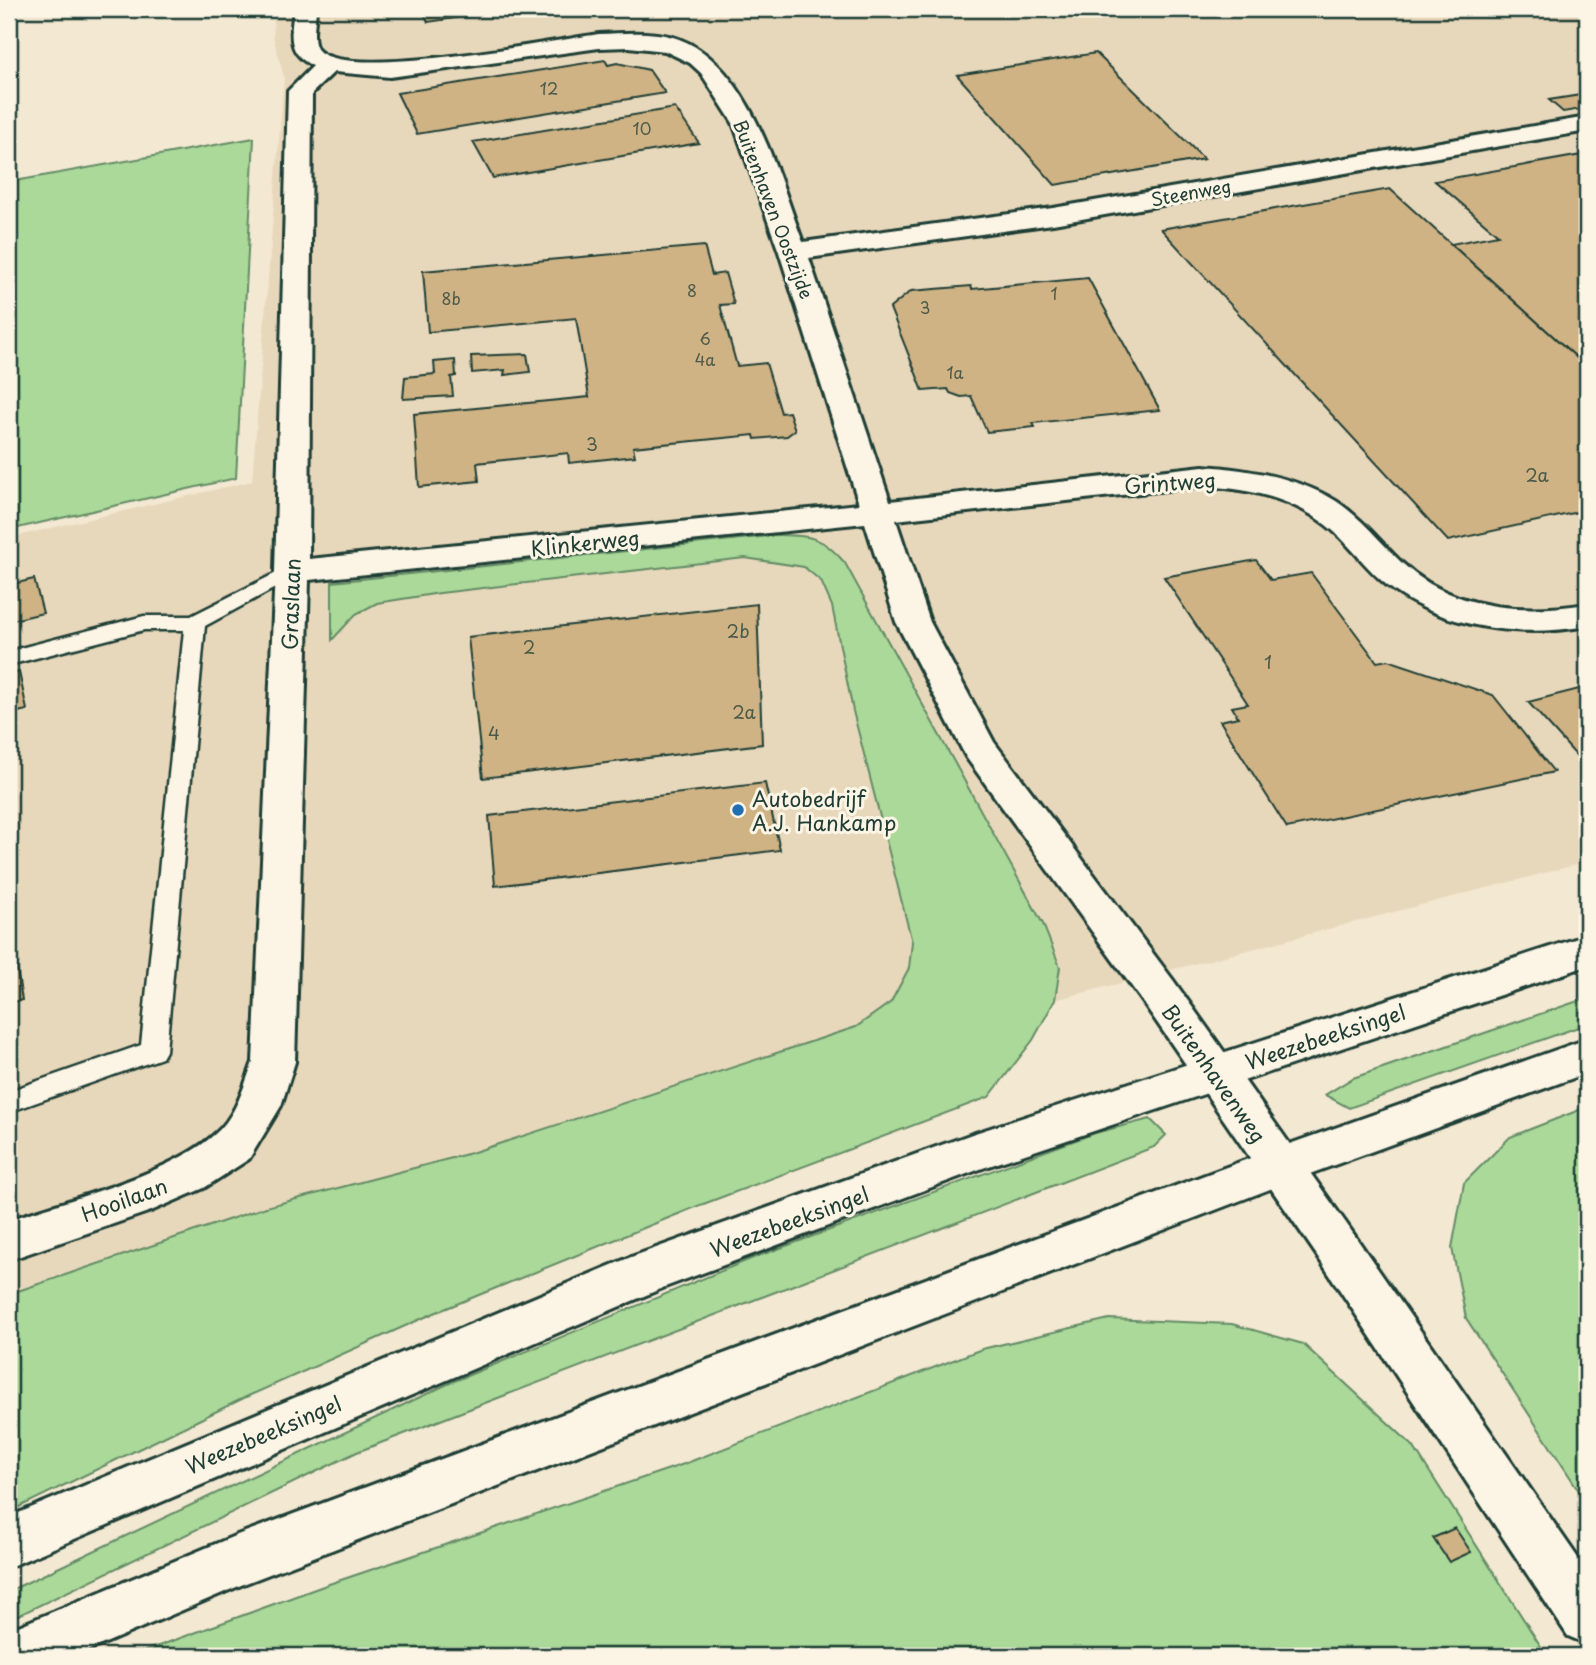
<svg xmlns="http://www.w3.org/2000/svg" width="1596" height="1665" font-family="'Playpen Sans',sans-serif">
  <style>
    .built { fill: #e8d8bb }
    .green { fill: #aad999; stroke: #648b66; stroke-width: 2 }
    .building { fill: #d0b385; stroke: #1f3d34; stroke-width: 2 }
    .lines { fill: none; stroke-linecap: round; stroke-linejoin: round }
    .lane-casing { stroke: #1f3d34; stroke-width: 5 }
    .street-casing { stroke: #1f3d34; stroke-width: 6 }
    .primary-casing { stroke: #1f3d34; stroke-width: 6 }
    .lane { fill: #fcf5e5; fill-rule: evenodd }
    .street { fill: #fcf5e5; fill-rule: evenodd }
    .primary { fill: #fcf5e5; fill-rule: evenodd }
    .poi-dot { fill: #1f6fb2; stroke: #fcf5e5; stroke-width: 2.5 }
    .labels { text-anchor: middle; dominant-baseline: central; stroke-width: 6; stroke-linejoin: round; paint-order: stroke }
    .far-number-label { font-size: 16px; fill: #4b5a48 }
    .far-street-label { font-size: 18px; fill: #1f3d34; stroke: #fcf5e5 }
    .number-label { font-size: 18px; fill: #4b5a48 }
    .street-label { font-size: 21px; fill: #1f3d34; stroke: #fcf5e5 }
    .poi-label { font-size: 21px; fill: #1f3d34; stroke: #fcf5e5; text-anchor: start }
  </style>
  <rect width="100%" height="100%" fill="#f3e8d2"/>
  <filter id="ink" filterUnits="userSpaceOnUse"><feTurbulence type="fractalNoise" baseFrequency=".0143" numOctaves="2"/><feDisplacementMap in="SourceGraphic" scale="14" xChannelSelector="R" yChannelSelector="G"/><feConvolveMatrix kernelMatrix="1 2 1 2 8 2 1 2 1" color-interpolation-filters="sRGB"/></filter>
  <g filter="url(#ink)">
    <!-- built -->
    <path class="built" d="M275,9H1587V862L1055,1000L9,1319V538L252,481L284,77L273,36Z"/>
    <!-- green -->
    <g class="green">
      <path d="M254,138L236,478L9,530V182Z"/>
      <path d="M778,535C812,536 822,536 845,563L1043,924L1060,967L1055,1000L1033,1040L989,1097L698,1206L432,1314L246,1397L9,1512V1294L266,1207L471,1153L856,1027L891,1002L909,968L912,942L853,711L832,606L821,581L804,567L745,558L440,593L377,603L356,614L332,640V582Z"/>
      <path d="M1587,998V1024L1349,1108L1325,1095L1353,1078Z"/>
      <path d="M1587,1107V1503L1466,1318L1452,1248L1464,1183L1510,1137Z"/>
      <path d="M1150,1119L1166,1135L1154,1147L357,1452L9,1620V1591L452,1382L753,1258L1095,1133Z"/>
      <path d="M1109,1319L1232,1324L1303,1344L1413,1446L1547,1656H131L329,1584L684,1464L982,1349Z"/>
    </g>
    <!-- building -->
    <g class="building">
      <path d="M422,9H520L428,22Z"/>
      <path d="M1096,53L1204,159L1055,185L957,75Z"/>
      <path d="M605,60L608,65L617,63L649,70L665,93L417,134L397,93Z"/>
      <path d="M1587,94V108L1563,112L1549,100Z"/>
      <path d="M675,108L699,143L493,178L473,142Z"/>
      <path d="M1587,154V367L1451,244L1498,235L1435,181Z"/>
      <path d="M1390,189L1587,367V510L1448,541L1161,229Z"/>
      <path d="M704,246L712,275L725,273L734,304L720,305L737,366L766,363L781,413L789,412L795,430L787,436L755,439L754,435L633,447L635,456L569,463L568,453L477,463L479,481L419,487L414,414L589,397L576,318L428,332L423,271Z"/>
      <path d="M1088,278L1160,410L1033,423L1035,427L987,432L971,396L961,397L950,393L948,389L923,391L890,308L911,291L971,286L972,289Z"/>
      <path d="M527,354L530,372L504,375L505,370L472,373L471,356Z"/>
      <path d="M455,360L456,376L451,377L453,396L403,399L405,377L435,374L434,362Z"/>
      <path d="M1256,560L1271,580L1311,573L1377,662L1388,660L1493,695L1554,772L1287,828L1220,721L1238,717L1232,707L1248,704L1164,577Z"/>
      <path d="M34,579L43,613L9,621V585Z"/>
      <path d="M757,604L762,744L483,778L468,637Z"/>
      <path d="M19,672L27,710L9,714V674Z"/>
      <path d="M1587,687V761L1583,763L1528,702Z"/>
      <path d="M765,783L780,850L495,886L489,816Z"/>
      <path d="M9,920L22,1000L9,1003Z"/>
      <path d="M1455,1528L1471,1552L1449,1562L1433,1538Z"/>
    </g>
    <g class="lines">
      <defs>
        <path id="lane" d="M292,565L299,567L302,571L299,575L205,626L166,1051L162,1058L9,1112V1091L141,1045L184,630H144L9,665V651L144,616H191Z"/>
        <path id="street" d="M294,9H316C316,19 310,43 319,51C350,80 551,41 599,34C624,33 655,30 679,39C751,66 778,177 803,242L1053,208L1587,117V131L1053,224L809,258L890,501L1203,466C1247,469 1297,477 1336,501C1362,518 1380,542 1402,563C1452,610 1523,614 1587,604V626C1521,638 1443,629 1388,586C1370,572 1356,553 1340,537C1302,500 1254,489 1203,486L896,520L930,622L994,742L1173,980L1348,1226L1587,1571V1644L1568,1636L1316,1254L1143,1002L966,757L896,622L865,523L309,580L295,1062L281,1106L249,1159L204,1188L151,1211L9,1260V1220C67,1200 172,1174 216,1133C236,1116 244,1086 253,1062L275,571L288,91L313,66C286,53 291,34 294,9ZM629,47L665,51L690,63L701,73L733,123L779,252L859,504L309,559L312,93L334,72L390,77L599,48Z"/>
        <g id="primary">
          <path d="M1587,935V966L983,1168L665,1287L9,1567V1517L631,1257L972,1134Z"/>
          <path d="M1587,1039V1073L1296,1179L246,1583L75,1656H9V1630L237,1535L1264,1153Z"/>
        </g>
      </defs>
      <!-- lane casing -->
      <use href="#lane" class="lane-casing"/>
      <!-- street casing -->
      <use href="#street" class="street-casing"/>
      <!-- primary casing -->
      <use href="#primary" class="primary-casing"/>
      <!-- lane -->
      <use href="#lane" class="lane"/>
      <!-- street -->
      <use href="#street" class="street"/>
      <!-- primary -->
      <use href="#primary" class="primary"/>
    </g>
  </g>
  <!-- markers -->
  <circle class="poi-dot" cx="738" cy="810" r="7"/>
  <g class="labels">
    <!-- far-number labels -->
    <g class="far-number-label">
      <text x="549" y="88">12</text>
      <text x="642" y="128">10</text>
      <text x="692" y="290">8</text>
      <text x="1054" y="293">1</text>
      <text x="451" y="298">8b</text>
      <text x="925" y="307">3</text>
      <text x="705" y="338">6</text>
      <text x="705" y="359">4a</text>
      <text x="955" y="372">1a</text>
    </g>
    <!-- far-street labels -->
    <g class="far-street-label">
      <text transform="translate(1191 192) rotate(-10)">Steenweg</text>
      <text transform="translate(774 209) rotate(69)">Buitenhaven Oostzijde</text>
    </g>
    <!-- number labels -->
    <g class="number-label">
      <text x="592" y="443">3</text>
      <text x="1537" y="474">2a</text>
      <text x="738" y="630">2b</text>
      <text x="529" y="646">2</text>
      <text x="1268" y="661">1</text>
      <text x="744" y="711">2a</text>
      <text x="494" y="732">4</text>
    </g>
    <!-- street labels -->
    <g class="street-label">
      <text transform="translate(1170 482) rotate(-4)">Grintweg</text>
      <text transform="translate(585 542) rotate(-6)">Klinkerweg</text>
      <text transform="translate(290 604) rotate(-88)">Graslaan</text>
      <text transform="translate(1325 1036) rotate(-18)">Weezebeeksingel</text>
      <text transform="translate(1215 1073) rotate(55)">Buitenhavenweg</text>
      <text transform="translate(124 1199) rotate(-20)">Hooilaan</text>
      <text transform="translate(789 1221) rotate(-20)">Weezebeeksingel</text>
      <text transform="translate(263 1434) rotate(-23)">Weezebeeksingel</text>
    </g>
    <!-- poi labels -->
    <g class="poi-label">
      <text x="752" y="798">Autobedrijf<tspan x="752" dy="24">A.J. Hankamp</tspan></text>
    </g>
  </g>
  <!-- margin -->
  <rect width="1596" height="1665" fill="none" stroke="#fcf5e5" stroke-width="35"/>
  <rect x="18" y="18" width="1561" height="1630" fill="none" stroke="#1f3d34" stroke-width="2.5" filter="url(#ink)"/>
</svg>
